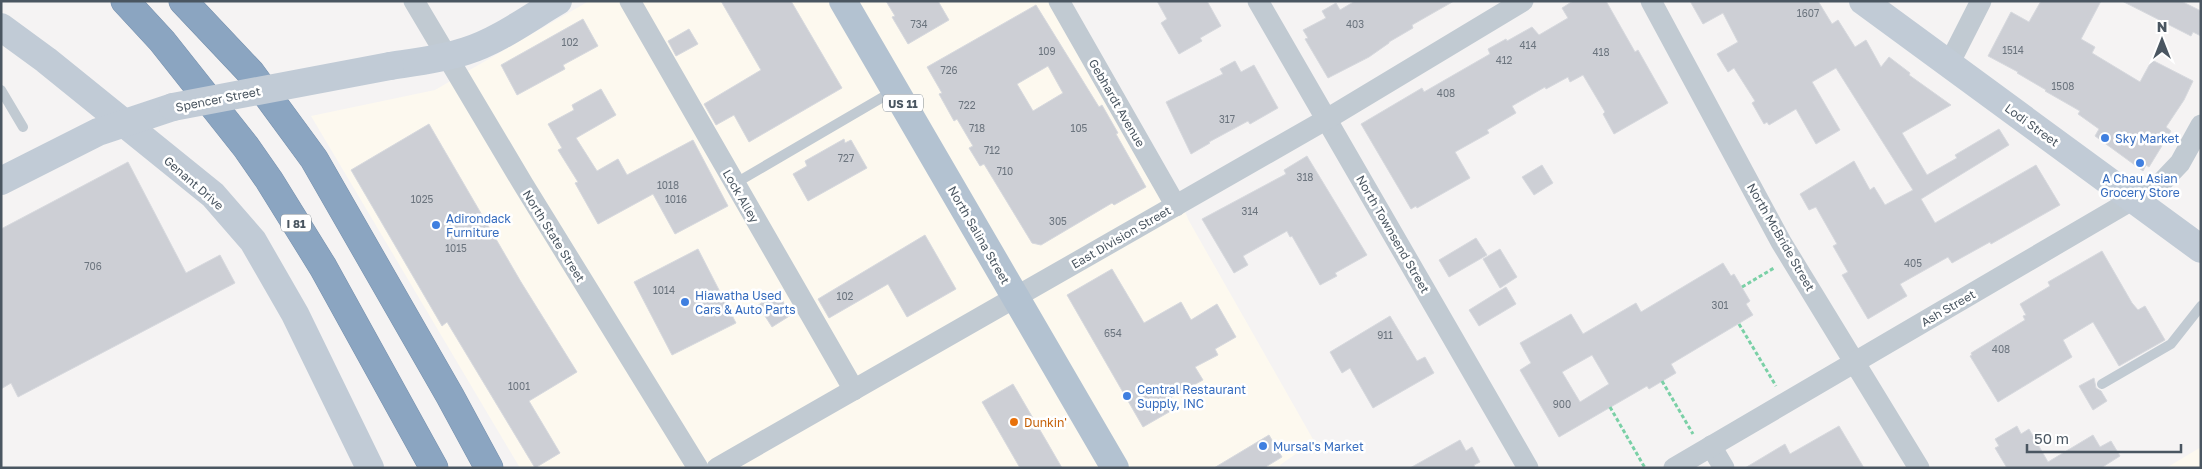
<svg xmlns="http://www.w3.org/2000/svg" width="2202" height="469" font-family="'Golos Text',sans-serif">
  <style>
    .commercial { fill: #fdf9ef }
    .building { fill: #cdcfd5; stroke: #d7d9de; fill-rule: evenodd }
    .lines { fill: none; stroke-linecap: round; stroke-linejoin: round }
    .highway-casing { stroke: #7690ad; stroke-width: 29 }
    .path { stroke: #7ad0a6; stroke-width: 3; stroke-dasharray: 4 2.5; stroke-linecap: butt }
    .lane { stroke: #c1cad2; stroke-width: 10 }
    .street { stroke: #c1cad2; stroke-width: 21 }
    .secondary { stroke: #c1cbd6; stroke-width: 28 }
    .primary { stroke: #b3c2d1; stroke-width: 28 }
    .highway { stroke: #8ba5c1; stroke-width: 28 }
    .secondary-bridge { stroke: #c1cbd6; stroke-width: 28 }
    .shop-dot { fill: #3f7fe0; stroke: #fff; stroke-width: 2 }
    .food-dot { fill: #e8710a; stroke: #fff; stroke-width: 2 }
    .labels { text-anchor: middle; dominant-baseline: central; stroke-width: 5; stroke-linejoin: round; paint-order: stroke }
    .number-label { font-size: 10px; fill: #6b747e }
    .shield { fill: #fff; stroke: #808990; stroke-width: 1 }
    .shield-label { font-size: 11px; font-weight: bold; fill: #4a5661 }
    .street-label { font-size: 12px; fill: #4a5661; stroke: #fff }
    .shop-label { font-size: 12px; fill: #366cbe; stroke: #fff; text-anchor: start }
    .food-label { font-size: 12px; fill: #c56008; stroke: #fff; text-anchor: start }
  </style>
  <rect width="100%" height="100%" fill="#f5f3f3"/>
  <!-- commercial -->
  <g class="commercial">
    <path d="M589,1H1068L1168,172L1189,221L1314,441L1280,465L1281,468H520L311,116L435,90Z"/>
    <path d="M2201,447V468H2166Z"/>
  </g>
  <!-- building -->
  <g class="building">
    <path d="M721,1H791L842,88L749,142L734,115L716,125L704,104L761,70Z"/>
    <path d="M886,1H938L949,20L908,44L892,17L895,16Z"/>
    <path d="M1157,1H1207L1221,26L1200,38L1202,41L1179,54L1161,23L1167,19Z"/>
    <path d="M1355,1H1454L1412,25L1413,28L1389,42V43L1369,57L1328,78L1305,39L1308,38L1303,30L1326,18L1322,11L1336,3L1340,10Z"/>
    <path d="M1573,1H1606L1635,52L1638,50L1668,103L1614,134L1603,114L1605,112L1583,75L1570,82L1568,77L1546,89L1545,87L1512,106L1516,113L1487,130L1489,133L1455,152L1470,178L1417,208L1416,206L1411,209L1361,124L1422,88L1424,92L1490,54L1488,49L1506,39L1507,41L1532,27L1539,35L1568,18L1562,8Z"/>
    <path d="M1690,1H1818L1832,24L1838,20L1855,47L1866,40L1881,67L1889,57L1910,73L1909,75L1951,105L1902,133L1927,175L1957,158L1955,155L1999,129L2009,145L1921,199L1935,223L2036,165L2060,205L1991,244L1990,242L1952,263L1948,257L1900,284L1907,296L1868,319L1842,275L1848,272L1833,246L1837,244L1816,207L1809,210L1800,194L1854,161L1870,190L1874,187L1885,205L1913,190L1836,68L1812,82L1840,130L1816,144L1796,109L1769,125L1767,122L1764,124L1752,103L1755,101L1734,68L1728,72L1717,54L1738,42L1723,13L1703,24Z"/>
    <path d="M2041,1H2101L2081,39L2095,47L2092,53L2140,82L2152,60L2193,81L2184,100L2166,127L2171,131L2149,167L2146,165L2143,171L2095,136L2099,129L2078,114L2080,111L2045,91L2046,90L2017,73L2018,72L1988,56L2011,12L2029,22Z"/>
    <path d="M2122,1H2181L2201,11V36L2193,32L2191,36Z"/>
    <path d="M1036,5L1099,107L1102,105L1118,133L1116,134L1146,187L1114,205L1112,203L1041,245L1032,243L984,164L980,166L969,148L973,146L957,119L954,121L939,94L942,93L927,67ZM1048,66L1063,93L1033,111L1017,84Z"/>
    <path d="M583,19L598,46L563,65L565,69L517,95L501,65Z"/>
    <path d="M689,29L698,44L676,56L668,41Z"/>
    <path d="M1235,61L1241,72L1254,65L1278,108L1250,124L1248,121L1209,142L1210,143L1191,154L1166,102L1223,74L1220,69Z"/>
    <path d="M601,89L616,115L576,138L597,171L618,159L627,175L693,140L728,206L675,234L653,194L598,224L575,183L578,182L558,150L562,148L548,124L574,110L572,105Z"/>
    <path d="M429,124L521,282L577,372L529,401L560,453L535,468L447,322L442,326L351,170Z"/>
    <path d="M844,139L845,143L851,140L867,168L808,201L793,174L807,166L805,161Z"/>
    <path d="M1307,156L1367,255L1335,273L1337,276L1320,285L1292,236L1290,237L1287,231L1243,256L1248,265L1234,273L1202,219L1286,174L1284,170Z"/>
    <path d="M128,162L186,273L220,255L235,283L18,397L11,383L1,389V229Z"/>
    <path d="M1542,165L1553,183L1534,195L1522,177Z"/>
    <path d="M925,235L956,289L907,317L888,284L829,318L818,299Z"/>
    <path d="M1476,238L1487,255L1449,277L1439,260Z"/>
    <path d="M698,249L736,323L672,355L634,282Z"/>
    <path d="M1500,249L1517,277L1500,288L1483,259Z"/>
    <path d="M2102,251L2132,303L2138,310L2145,306L2165,340L2119,366L2093,322L2063,340L2072,357L1998,402L1970,356L1972,355L1971,353L2025,320L2023,316L2026,315L2020,304L2050,286L2048,282Z"/>
    <path d="M1723,263L1731,276L1734,274L1750,301L1746,304L1753,315L1671,364L1676,373L1649,389L1647,386L1559,437L1520,370L1531,363L1520,343L1571,314L1583,334L1636,303L1641,312ZM1592,355L1609,384L1580,402L1562,372Z"/>
    <path d="M1112,269L1144,323L1181,302L1191,320L1217,304L1236,337L1215,349L1218,355L1195,367L1203,380L1170,398L1176,408L1143,427L1067,295Z"/>
    <path d="M1506,287L1516,304L1479,326L1469,310Z"/>
    <path d="M778,293L791,315L772,327L758,305Z"/>
    <path d="M1390,316L1417,361L1425,357L1434,373L1373,408L1350,368L1342,373L1330,352Z"/>
    <path d="M2094,378L2096,388L2101,391L2107,401L2093,410L2079,386Z"/>
    <path d="M1013,384L1047,442L1062,468H1020L982,402Z"/>
    <path d="M1839,426L1864,468H1745L1785,444L1790,454Z"/>
    <path d="M2017,426L2021,434L2029,429L2048,462L2093,435L2100,447L2111,441L2120,456L2101,468H2007L1995,448L1999,446L1995,439Z"/>
    <path d="M1269,435L1282,457L1264,468H1214Z"/>
    <path d="M1460,440L1466,451L1472,447L1480,462L1474,465L1475,468H1410Z"/>
  </g>
  <g class="lines">
    <defs>
      <g id="highway">
        <path d="M125,1L162,41L246,147L269,180L323,267L434,468"/>
        <path d="M183,1L251,73L314,159L450,396L489,468"/>
      </g>
    </defs>
    <!-- highway casing -->
    <use href="#highway" class="highway-casing"/>
    <!-- path -->
    <g class="path">
      <path d="M1742,287L1774,268"/>
      <path d="M1739,324L1776,386"/>
      <path d="M1662,381L1693,434"/>
      <path d="M1610,407L1645,468"/>
    </g>
    <!-- lane -->
    <g class="lane">
      <path d="M1,90L23,127"/>
      <path d="M734,184L895,90"/>
      <path d="M2102,384L2171,344L2201,306"/>
    </g>
    <!-- street -->
    <g class="street">
      <path d="M414,1L523,184L698,468"/>
      <path d="M630,1L854,390"/>
      <path d="M1059,1L1176,206"/>
      <path d="M1258,1L1528,468"/>
      <path d="M1651,1L1781,242L1919,468"/>
      <path d="M1949,64L1981,1"/>
      <path d="M1711,446L1724,468"/>
      <path d="M717,468L1327,119L1523,1"/>
      <path d="M1674,468L2161,183L2180,163L2201,125"/>
    </g>
    <!-- secondary -->
    <g class="secondary">
      <path d="M1863,1L2201,249"/>
      <path d="M1,27L46,60L213,195L253,241L295,314L370,468"/>
      <path d="M390,66C416,62 442,59 466,51C498,41 529,18 558,1"/>
      <path d="M1,181L98,132L173,107"/>
    </g>
    <!-- primary -->
    <path class="primary" d="M843,1L1115,468"/>
    <!-- highway -->
    <use href="#highway" class="highway"/>
    <!-- secondary-bridge -->
    <path class="secondary-bridge" d="M173,107L390,66"/>
  </g>
  <!-- markers -->
  <g class="shop-dot">
    <circle cx="2105" cy="138" r="5"/>
    <circle cx="2140" cy="163" r="5"/>
    <circle cx="436" cy="225" r="5"/>
    <circle cx="685" cy="302" r="5"/>
    <circle cx="1127" cy="396" r="5"/>
    <circle cx="1263" cy="446" r="5"/>
  </g>
  <circle class="food-dot" cx="1014" cy="422" r="5"/>
  <g class="labels">
    <!-- number labels -->
    <g class="number-label">
      <text x="1808" y="13">1607</text>
      <text x="919" y="24">734</text>
      <text x="1355" y="24">403</text>
      <text x="570" y="42">102</text>
      <text x="1528" y="45">414</text>
      <text x="2013" y="50">1514</text>
      <text x="1047" y="51">109</text>
      <text x="1601" y="52">418</text>
      <text x="1504" y="60">412</text>
      <text x="949" y="70">726</text>
      <text x="2063" y="86">1508</text>
      <text x="1446" y="93">408</text>
      <text x="967" y="105">722</text>
      <text x="1227" y="119">317</text>
      <text x="977" y="128">718</text>
      <text x="1079" y="128">105</text>
      <text x="992" y="150">712</text>
      <text x="846" y="158">727</text>
      <text x="1005" y="171">710</text>
      <text x="1305" y="177">318</text>
      <text x="668" y="185">1018</text>
      <text x="422" y="199">1025</text>
      <text x="676" y="199">1016</text>
      <text x="1250" y="211">314</text>
      <text x="1058" y="221">305</text>
      <text x="456" y="248">1015</text>
      <text x="1913" y="263">405</text>
      <text x="93" y="266">706</text>
      <text x="664" y="290">1014</text>
      <text x="845" y="296">102</text>
      <text x="1720" y="305">301</text>
      <text x="1113" y="333">654</text>
      <text x="1385" y="335">911</text>
      <text x="2001" y="349">408</text>
      <text x="519" y="386">1001</text>
      <text x="1562" y="404">900</text>
    </g>
    <!-- shield labels -->
    <g class="shield">
      <rect x="883" y="94.5" width="40" height="17" rx="4"/>
      <rect x="281" y="214.5" width="30" height="17" rx="4"/>
    </g>
    <g class="shield-label">
      <text x="903" y="103">US 11</text>
      <text x="296" y="223">I 81</text>
    </g>
    <!-- street labels -->
    <g class="street-label">
      <text transform="translate(218 99) rotate(-11)">Spencer Street</text>
      <text transform="translate(1117 103) rotate(60)">Gebhardt Avenue</text>
      <text transform="translate(2032 125) rotate(36)">Lodi Street</text>
      <text transform="translate(194 183) rotate(41)">Genant Drive</text>
      <text transform="translate(741 196) rotate(60)">Lock Alley</text>
      <text transform="translate(1393 234) rotate(60)">North Townsend Street</text>
      <text transform="translate(979 235) rotate(60)">North Salina Street</text>
      <text transform="translate(554 236) rotate(58)">North State Street</text>
      <text transform="translate(1121 237) rotate(-30)">East Division Street</text>
      <text transform="translate(1781 237) rotate(60)">North McBride Street</text>
      <text transform="translate(1948 308) rotate(-30)">Ash Street</text>
    </g>
    <!-- shop labels -->
    <g class="shop-label">
      <text x="2115" y="138">Sky Market</text>
      <text x="2140" y="178" text-anchor="middle">A Chau Asian<tspan x="2140" dy="14">Grocery Store</tspan></text>
      <text x="446" y="218">Adirondack<tspan x="446" dy="14">Furniture</tspan></text>
      <text x="695" y="295">Hiawatha Used<tspan x="695" dy="14">Cars &amp; Auto Parts</tspan></text>
      <text x="1137" y="389">Central Restaurant<tspan x="1137" dy="14">Supply, INC</tspan></text>
      <text x="1273" y="446">Mursal's Market</text>
    </g>
    <!-- food labels -->
    <g class="food-label">
      <text x="1024" y="422">Dunkin'</text>
    </g>
  </g>
  <!-- border -->
  <rect width="2202" height="469" fill="none" stroke="#4a5661" stroke-width="5"/>
  <!-- north arrow -->
  <g transform="translate(2162 40)" stroke="#ffffff" stroke-width="4" paint-order="stroke">
  <path d="M0-4L9 19L0 12L-9 19Z" fill="#4a5661"/>
  <text y="-8" font-size="14" font-weight="bold" text-anchor="middle" fill="#4a5661">N</text>
  </g>
  <!-- scale -->
  <path d="M2027 444v8h154v-8" fill="none" stroke="#4a5661" stroke-width="2.5"/>
  <text x="2034" y="444" font-size="15" fill="#4a5661" stroke="#ffffff" stroke-width="4" paint-order="stroke">50 m</text>
</svg>
